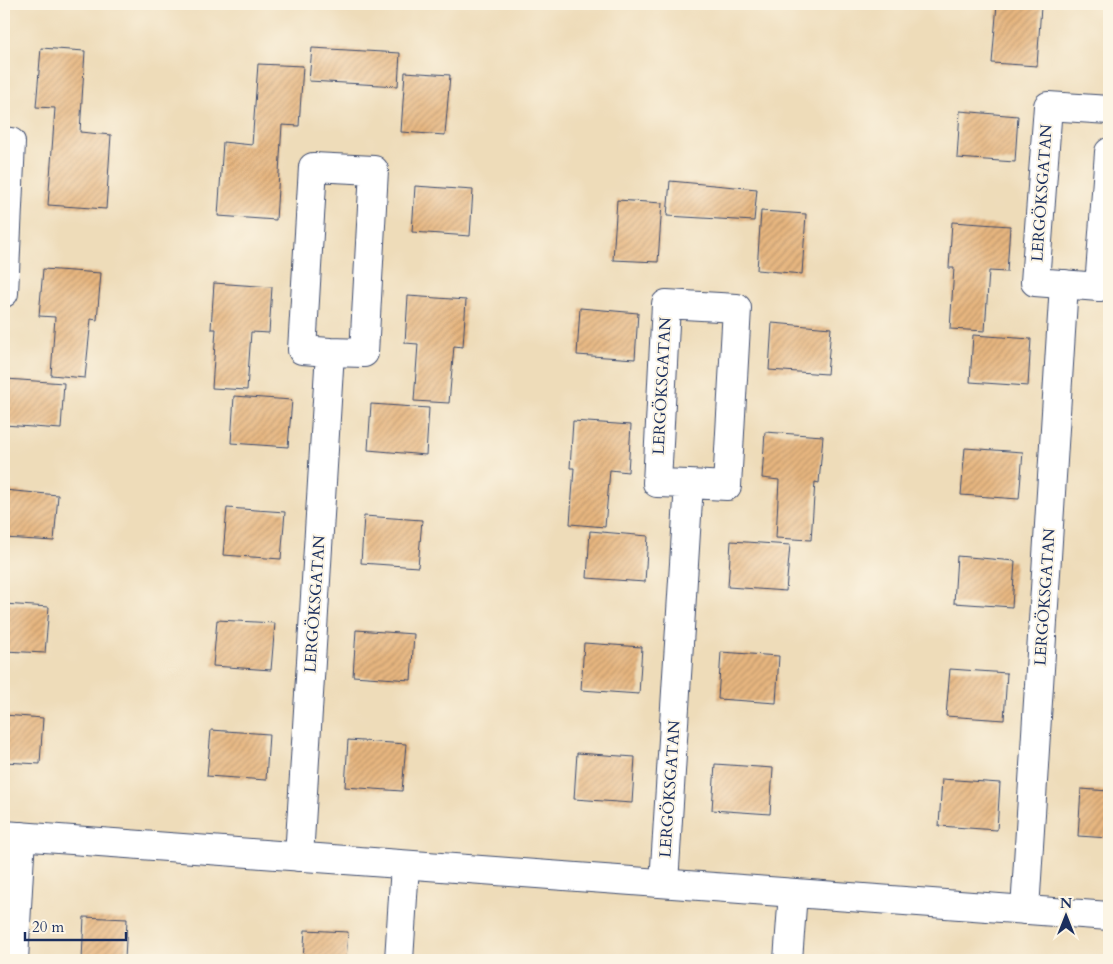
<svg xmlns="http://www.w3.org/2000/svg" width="1113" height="964" font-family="Cardo,serif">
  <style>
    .building { fill: url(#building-hatch) }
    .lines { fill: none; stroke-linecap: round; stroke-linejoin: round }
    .minor-casing { stroke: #3b496c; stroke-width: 30 }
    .minor { stroke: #fff; stroke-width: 28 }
    .labels { text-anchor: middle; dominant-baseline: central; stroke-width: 4; stroke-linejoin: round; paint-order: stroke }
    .street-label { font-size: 16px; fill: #1b2f5e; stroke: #fcf5e5 }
  </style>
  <defs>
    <pattern id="building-hatch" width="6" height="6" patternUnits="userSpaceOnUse" patternTransform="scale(1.25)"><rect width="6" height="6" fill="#e7b67f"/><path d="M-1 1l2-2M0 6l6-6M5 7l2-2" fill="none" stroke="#ba946b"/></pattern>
  </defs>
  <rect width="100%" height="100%" fill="#fcf5e5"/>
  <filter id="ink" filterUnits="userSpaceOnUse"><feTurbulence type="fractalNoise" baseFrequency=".02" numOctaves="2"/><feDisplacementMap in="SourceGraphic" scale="10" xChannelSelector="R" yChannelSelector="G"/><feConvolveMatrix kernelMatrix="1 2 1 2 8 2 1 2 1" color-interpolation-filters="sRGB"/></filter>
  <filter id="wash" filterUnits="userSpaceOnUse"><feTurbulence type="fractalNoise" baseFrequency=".0096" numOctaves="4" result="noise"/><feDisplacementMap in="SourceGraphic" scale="20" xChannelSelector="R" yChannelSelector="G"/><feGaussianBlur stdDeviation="1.12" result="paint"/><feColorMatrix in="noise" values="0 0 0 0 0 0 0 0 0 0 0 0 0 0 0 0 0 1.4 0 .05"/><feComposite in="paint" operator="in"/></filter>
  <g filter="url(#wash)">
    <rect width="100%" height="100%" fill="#eedcb9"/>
    <g id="blocks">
      <!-- building -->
      <g class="building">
        <path d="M997,4L1041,6L1037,66L992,63Z"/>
        <path d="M41,48L85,51L80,132L111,135L106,209L48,205L55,108L36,107Z"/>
        <path d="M312,48L400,53L398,86L309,81Z"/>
        <path d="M258,64L303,66L299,126L282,125L276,220L218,216L223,142L252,145Z"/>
        <path d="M405,72L450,75L445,135L401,132Z"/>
        <path d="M960,111L1018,116L1015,162L957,158Z"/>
        <path d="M670,181L757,189L754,221L667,216Z"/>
        <path d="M415,186L473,190L470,236L412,232Z"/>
        <path d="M617,200L662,203L658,262L613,260Z"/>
        <path d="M761,211L806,214L802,274L757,270Z"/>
        <path d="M952,222L1010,226L1007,272L989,271L985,331L950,329L954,268H949Z"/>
        <path d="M43,269L101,273L97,320L91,319L85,378L51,375L55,317L39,316Z"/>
        <path d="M214,283L272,287L269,333L251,332L247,390L212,388L216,329H211Z"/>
        <path d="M408,296L466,300L463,347L454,346L449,403L414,401L418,344L405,343Z"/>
        <path d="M580,308L638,313L635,359L577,355Z"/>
        <path d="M772,323L831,328L827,374L769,370Z"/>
        <path d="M973,335L1031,339L1028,386L970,382Z"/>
        <path d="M6,379L64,383L61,429L4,425Z"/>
        <path d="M234,396L292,400L288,447L231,443Z"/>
        <path d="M371,404L429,408L426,455L368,450Z"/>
        <path d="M573,421L631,425L628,472L610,470L605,527L570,524L574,468H570Z"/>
        <path d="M765,432L823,436L819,483L815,482L811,540L776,538L779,480L762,478Z"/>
        <path d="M965,448L1023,452L1019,499L961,495Z"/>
        <path d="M4,490L58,495L54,541L4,538Z"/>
        <path d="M227,508L285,512L281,559L223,555Z"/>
        <path d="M364,516L422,520L418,567L361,563Z"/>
        <path d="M590,531L648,536L645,582L587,578Z"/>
        <path d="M731,541L790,545L786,591L728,587Z"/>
        <path d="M957,556L1015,561L1012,607L954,603Z"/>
        <path d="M4,604L49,607L45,653L4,651Z"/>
        <path d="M217,620L275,623L271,670L213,666Z"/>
        <path d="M356,630L414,634L411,680L353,676Z"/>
        <path d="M584,643L642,647L639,694L581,690Z"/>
        <path d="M721,652L779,656L776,703L718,699Z"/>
        <path d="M950,669L1007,673L1004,720L946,716Z"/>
        <path d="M4,715L43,718L40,764L4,762Z"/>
        <path d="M211,730L269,734L266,780L207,776Z"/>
        <path d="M348,740L406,744L402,791L345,787Z"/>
        <path d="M577,753L635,757L632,803L574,799Z"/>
        <path d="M715,764L773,768L770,814L712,810Z"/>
        <path d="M942,779L1000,783L997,830L939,826Z"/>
        <path d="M1081,789L1109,791V838L1078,836Z"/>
        <path d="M84,917L127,919L125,960H82Z"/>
        <path d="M305,930L348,932L346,960H303Z"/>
      </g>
    </g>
  </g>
  <g filter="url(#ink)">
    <use href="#blocks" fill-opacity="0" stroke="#3b496c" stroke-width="1"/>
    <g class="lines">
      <defs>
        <g id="minor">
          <path d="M1109,110L1048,106L1035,282L1099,287L1109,152"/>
          <path d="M4,141L11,142L4,293"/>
          <path d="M4,835L1109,916"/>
          <path d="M299,857L330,352L364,353L374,170L313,167L302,350L330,352"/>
          <path d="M664,883L689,484L727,486L737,308L666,304L657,483L689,484"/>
          <path d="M1025,910L1064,284"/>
          <path d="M14,960L21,836"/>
          <path d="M399,960L405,865"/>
          <path d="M788,960L793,893"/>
        </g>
      </defs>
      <!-- minor casing -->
      <use href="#minor" class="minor-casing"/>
      <!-- minor -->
      <use href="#minor" class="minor"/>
    </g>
  </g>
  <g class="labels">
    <!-- street labels -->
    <g class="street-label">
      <text transform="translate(1042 193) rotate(-86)">LERGÖKSGATAN</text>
      <text transform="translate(662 386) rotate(-87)">LERGÖKSGATAN</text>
      <text transform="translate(1045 597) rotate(-86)">LERGÖKSGATAN</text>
      <text transform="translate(315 604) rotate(-86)">LERGÖKSGATAN</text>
      <text transform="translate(670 789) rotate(-86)">LERGÖKSGATAN</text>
    </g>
  </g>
  <!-- margin -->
  <rect width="1113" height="964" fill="none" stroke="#fcf5e5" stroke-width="20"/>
  <!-- north arrow -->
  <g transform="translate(1066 916)" stroke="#fcf5e5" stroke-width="4" paint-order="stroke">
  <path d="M0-4L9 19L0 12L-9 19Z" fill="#1b2f5e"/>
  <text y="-8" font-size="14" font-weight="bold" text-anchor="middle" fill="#1b2f5e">N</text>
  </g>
  <!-- scale -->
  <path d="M25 932v8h101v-8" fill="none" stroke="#1b2f5e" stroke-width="2.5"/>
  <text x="32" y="932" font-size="15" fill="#1b2f5e" stroke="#fcf5e5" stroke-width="4" paint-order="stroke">20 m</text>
</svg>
